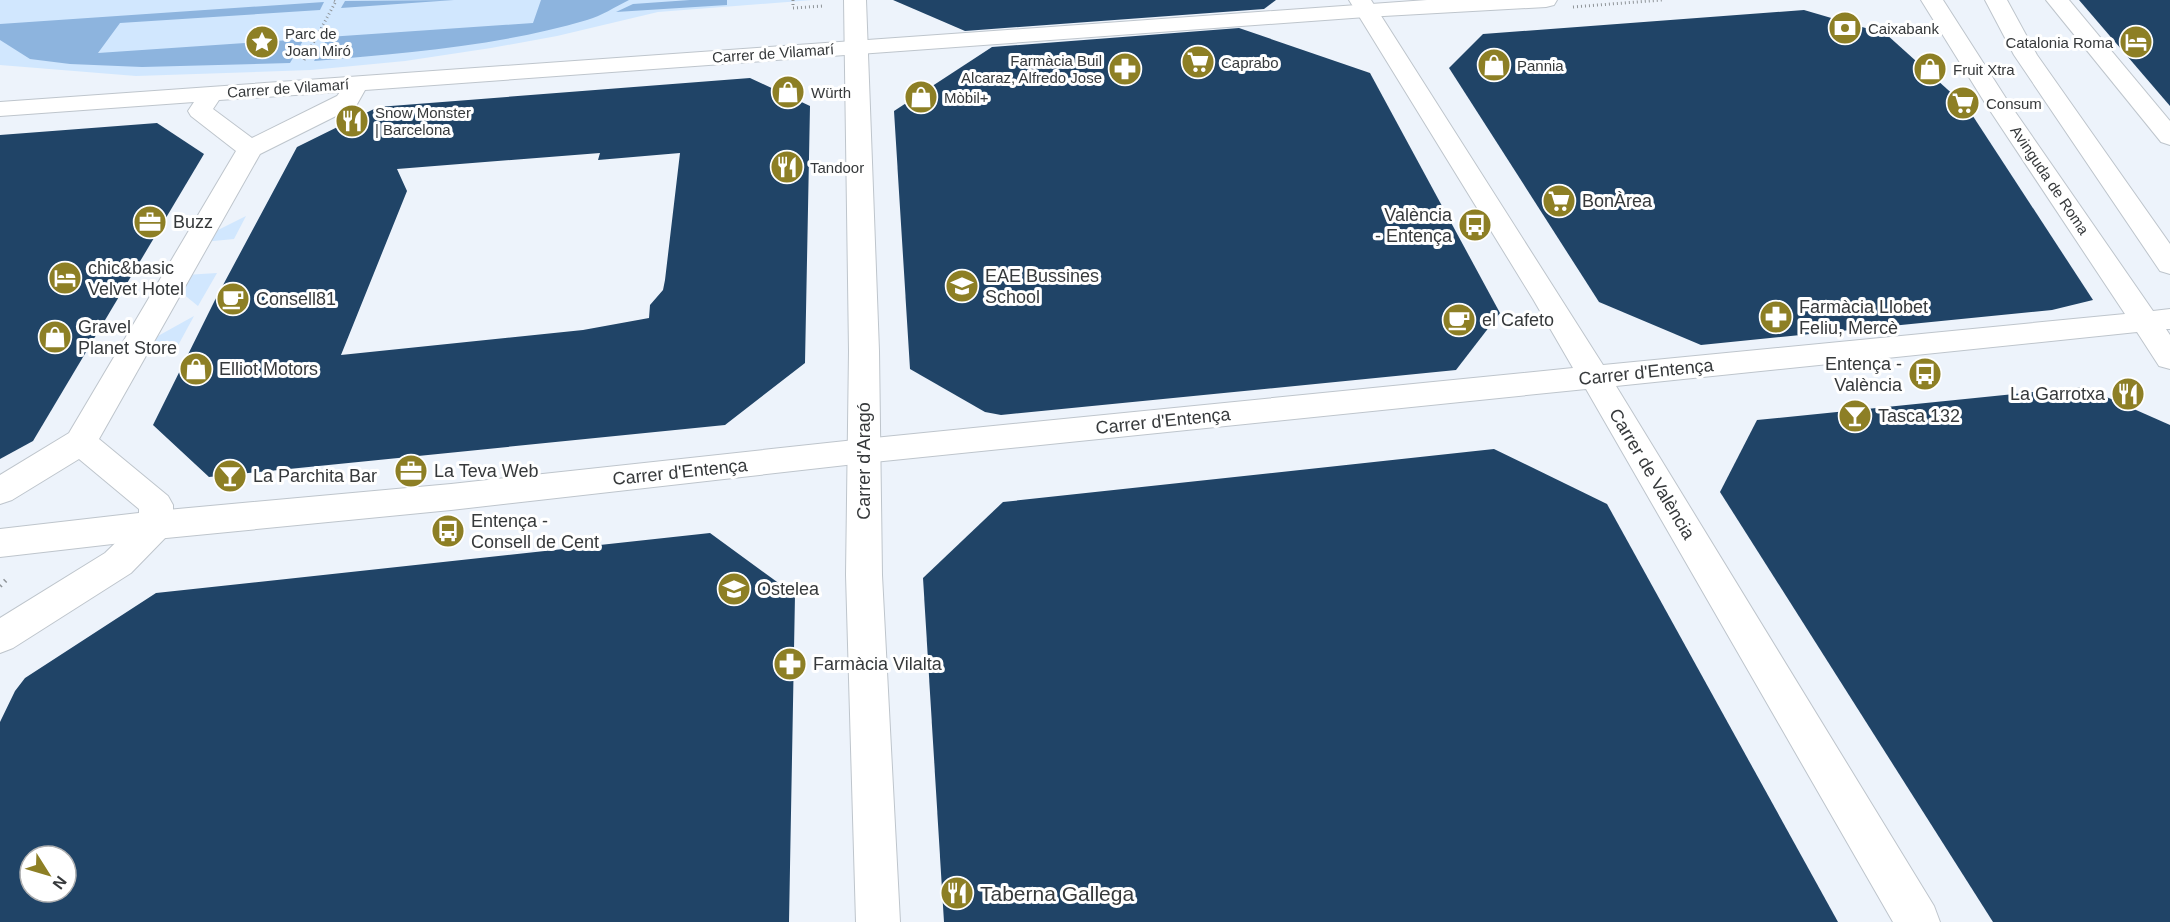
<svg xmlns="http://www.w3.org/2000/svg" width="2170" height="922" font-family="Arial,sans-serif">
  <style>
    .green { fill: #d1e7fe }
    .water { fill: #8db4de }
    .building { fill: #204467; fill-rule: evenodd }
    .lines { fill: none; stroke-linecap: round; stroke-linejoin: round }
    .street-casing { stroke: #bec5cc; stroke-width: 2 }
    .secondary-casing { stroke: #bec5cc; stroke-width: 2 }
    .primary-casing { stroke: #bec5cc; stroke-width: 2 }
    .path-far1 { stroke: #8f9498; stroke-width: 3; stroke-dasharray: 1 3; stroke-linecap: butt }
    .path { stroke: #8f9498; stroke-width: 4.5; stroke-dasharray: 1.5 5; stroke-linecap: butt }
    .street { fill: #fff; fill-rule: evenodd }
    .secondary { fill: #fff; fill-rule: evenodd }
    .primary { fill: #fff; fill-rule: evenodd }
    .labels { text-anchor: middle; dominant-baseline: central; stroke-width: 6; stroke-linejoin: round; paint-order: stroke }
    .far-poi-label { font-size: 15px; fill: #36393b; stroke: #fff; text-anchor: start }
    .far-street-label { font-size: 15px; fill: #36393b; stroke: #fff }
    .poi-label { font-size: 18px; fill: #36393b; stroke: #fff; text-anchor: start }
    .street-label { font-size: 18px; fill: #36393b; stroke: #fff }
    .near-poi-label { font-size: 21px; fill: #36393b; stroke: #fff; text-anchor: start }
  </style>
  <rect width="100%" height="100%" fill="#edf3fb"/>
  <!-- green -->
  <g class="green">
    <path d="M0,0H813L658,12L557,36L491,48L405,61L311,70L136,76L0,65Z"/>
    <path d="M246,216L234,239L203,242L208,235Z"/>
    <path d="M217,273L198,306L177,289L185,275Z"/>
    <path d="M194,316L175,351L141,354L149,341Z"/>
  </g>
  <!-- water -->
  <g class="water">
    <path d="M454,0L341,8L345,1Z"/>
    <path d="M541,0H629C615,7 601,16 587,20C499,46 405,53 314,61L328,37L533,23Z"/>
    <path d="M690,0H727V5L616,12L633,4Z"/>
    <path d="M324,2L320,10L120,23L98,53L304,39L290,63L142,67L70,64L30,59L0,40V24Z"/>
  </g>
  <!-- building -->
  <g class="building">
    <path d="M893,0H1276L1264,9L965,31Z"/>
    <path d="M2079,0H2170V106Z"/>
    <path d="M1804,10L1886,34L1967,107L2093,300L2052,310L1701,345L1599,302L1449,68L1483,34Z"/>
    <path d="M1239,28L1370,73L1500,313L1456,370L1001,415L985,412L910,369L894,111L992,47Z"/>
    <path d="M750,78L810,106L805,363L725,425L209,477L153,425L215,300L297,147L378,107ZM600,153L598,160L680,153L665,280L663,290L650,305L649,318L583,330L341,355L407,191L397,169Z"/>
    <path d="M157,123L204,154L33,441L0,459V135Z"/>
    <path d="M2084,387L2170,425V922H1993L1720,492L1757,420Z"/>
    <path d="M1494,449L1607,504L1838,922H944L923,578L1003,502Z"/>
    <path d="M710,533L795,595L789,922H0V722L15,691L25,678L156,593ZM30,856H66V892H30Z"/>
  </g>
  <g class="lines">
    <defs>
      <g id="street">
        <path d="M1427,0H1557L1554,5L1546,7L1366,17L365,90L356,106L260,154L99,439L168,496L173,505V525L168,535L131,573L13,648L0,653V618L105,553L139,520V509L79,459L12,500L0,504V475L69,433L236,151L191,116L188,111L194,102L0,116V102ZM340,92L337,96L252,138L213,109L219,100Z"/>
        <path d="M2046,0H2069L2170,121V145L2161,142Z"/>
      </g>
      <g id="secondary">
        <path d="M1349,0H1371L1603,365L2125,314L1985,103L1921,0H1943L2009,103L2153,311L2170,309V329H2166L2170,335V369L2159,366L2137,332L1616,386L1934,906L1940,922H1893L1586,389L864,463L451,510L156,539L0,557V529L156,511L451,484L864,439L1573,368L1533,299Z"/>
        <path d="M1985,0H2007L2037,55L2170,244V274L2160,271L2014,55Z"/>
      </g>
      <path id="primary" d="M844,0H866L879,351L882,575L900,922H856L846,575L849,351Z"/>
    </defs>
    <!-- street casing -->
    <use href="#street" class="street-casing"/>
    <!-- secondary casing -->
    <use href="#secondary" class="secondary-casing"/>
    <!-- primary casing -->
    <use href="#primary" class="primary-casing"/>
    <!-- path-far1 -->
    <g class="path-far1">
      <path d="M793,0V8L823,6"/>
      <path d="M1573,7L1662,0"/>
      <path d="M304,60L336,1L334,0"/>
    </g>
    <!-- path -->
    <path class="path" d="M0,586L8,578"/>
    <!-- street -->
    <use href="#street" class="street"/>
    <!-- secondary -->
    <use href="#secondary" class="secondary"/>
    <!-- primary -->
    <use href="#primary" class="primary"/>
  </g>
  <!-- icons -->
  <defs>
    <symbol id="bank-disc" viewBox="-11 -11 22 22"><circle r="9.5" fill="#8d7f25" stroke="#fff"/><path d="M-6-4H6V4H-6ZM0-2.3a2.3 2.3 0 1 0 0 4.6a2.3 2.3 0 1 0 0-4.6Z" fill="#fff"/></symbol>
    <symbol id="sight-disc" viewBox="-11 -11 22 22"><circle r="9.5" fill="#8d7f25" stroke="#fff"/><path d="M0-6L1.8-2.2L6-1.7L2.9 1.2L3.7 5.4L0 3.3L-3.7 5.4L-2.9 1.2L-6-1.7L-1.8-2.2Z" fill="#fff"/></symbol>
    <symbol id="hotel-disc" viewBox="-11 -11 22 22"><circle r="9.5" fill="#8d7f25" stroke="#fff"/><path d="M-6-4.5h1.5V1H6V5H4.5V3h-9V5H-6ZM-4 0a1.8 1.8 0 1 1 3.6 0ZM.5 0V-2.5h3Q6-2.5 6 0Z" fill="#fff"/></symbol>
    <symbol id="supermarket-disc" viewBox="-11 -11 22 22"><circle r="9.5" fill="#8d7f25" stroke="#fff"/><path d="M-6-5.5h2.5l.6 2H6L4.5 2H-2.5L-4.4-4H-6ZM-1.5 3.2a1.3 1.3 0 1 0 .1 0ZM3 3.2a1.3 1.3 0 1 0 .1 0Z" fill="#fff"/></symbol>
    <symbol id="shop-disc" viewBox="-11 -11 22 22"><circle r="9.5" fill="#8d7f25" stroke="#fff"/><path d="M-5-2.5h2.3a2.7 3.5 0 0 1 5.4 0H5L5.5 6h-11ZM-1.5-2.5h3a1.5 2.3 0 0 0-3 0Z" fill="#fff"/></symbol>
    <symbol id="pharmacy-disc" viewBox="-11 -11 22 22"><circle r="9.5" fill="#8d7f25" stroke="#fff"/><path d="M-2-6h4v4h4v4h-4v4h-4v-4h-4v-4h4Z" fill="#fff"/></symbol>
    <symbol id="restaurant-disc" viewBox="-11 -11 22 22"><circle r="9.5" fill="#8d7f25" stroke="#fff"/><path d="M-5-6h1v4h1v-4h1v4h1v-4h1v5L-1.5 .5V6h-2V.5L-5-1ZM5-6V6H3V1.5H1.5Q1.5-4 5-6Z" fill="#fff"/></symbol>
    <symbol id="office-disc" viewBox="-11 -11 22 22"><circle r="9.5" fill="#8d7f25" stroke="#fff"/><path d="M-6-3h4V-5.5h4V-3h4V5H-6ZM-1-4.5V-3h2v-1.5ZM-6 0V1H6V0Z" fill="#fff"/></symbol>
    <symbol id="bus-disc" viewBox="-11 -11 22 22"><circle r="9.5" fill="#8d7f25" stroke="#fff"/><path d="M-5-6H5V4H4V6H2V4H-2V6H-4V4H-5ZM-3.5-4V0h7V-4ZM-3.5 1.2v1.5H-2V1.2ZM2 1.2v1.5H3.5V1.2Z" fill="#fff"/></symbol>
    <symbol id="university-disc" viewBox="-11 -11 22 22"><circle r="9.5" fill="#8d7f25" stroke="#fff"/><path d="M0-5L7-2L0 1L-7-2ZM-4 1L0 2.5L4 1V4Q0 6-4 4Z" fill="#fff"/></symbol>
    <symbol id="cafe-disc" viewBox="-11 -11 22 22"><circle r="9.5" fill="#8d7f25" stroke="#fff"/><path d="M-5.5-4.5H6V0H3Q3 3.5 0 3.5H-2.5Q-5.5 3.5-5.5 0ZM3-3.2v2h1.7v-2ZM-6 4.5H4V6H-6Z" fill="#fff"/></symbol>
    <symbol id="bar-disc" viewBox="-11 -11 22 22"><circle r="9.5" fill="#8d7f25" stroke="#fff"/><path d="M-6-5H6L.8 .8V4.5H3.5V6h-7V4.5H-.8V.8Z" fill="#fff"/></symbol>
  </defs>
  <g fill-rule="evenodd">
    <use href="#bank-disc" x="1826" y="9" width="38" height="38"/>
    <use href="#sight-disc" x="243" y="23" width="38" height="38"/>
    <use href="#hotel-disc" x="2117" y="23" width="38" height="38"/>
    <use href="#supermarket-disc" x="1179" y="43" width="38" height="38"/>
    <use href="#shop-disc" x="1475" y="46" width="38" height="38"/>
    <use href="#pharmacy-disc" x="1106" y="50" width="38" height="38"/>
    <use href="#shop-disc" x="1911" y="50" width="38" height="38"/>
    <use href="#shop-disc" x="769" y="73" width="38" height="38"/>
    <use href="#shop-disc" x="902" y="78" width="38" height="38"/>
    <use href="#supermarket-disc" x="1944" y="84" width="38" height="38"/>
    <use href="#restaurant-disc" x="333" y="102" width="38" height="38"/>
    <use href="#restaurant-disc" x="768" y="148" width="38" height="38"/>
    <use href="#supermarket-disc" x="1540" y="182" width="38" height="38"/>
    <use href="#office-disc" x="131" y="203" width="38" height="38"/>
    <use href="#bus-disc" x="1456" y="206" width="38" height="38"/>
    <use href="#hotel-disc" x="46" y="259" width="38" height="38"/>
    <use href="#university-disc" x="943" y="267" width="38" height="38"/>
    <use href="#cafe-disc" x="214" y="280" width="38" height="38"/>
    <use href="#pharmacy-disc" x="1757" y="298" width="38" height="38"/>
    <use href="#cafe-disc" x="1440" y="301" width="38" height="38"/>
    <use href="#shop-disc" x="36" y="318" width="38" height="38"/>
    <use href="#shop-disc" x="177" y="350" width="38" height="38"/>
    <use href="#bus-disc" x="1906" y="355" width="38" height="38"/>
    <use href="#restaurant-disc" x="2109" y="375" width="38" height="38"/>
    <use href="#bar-disc" x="1836" y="397" width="38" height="38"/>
    <use href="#office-disc" x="392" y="452" width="38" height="38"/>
    <use href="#bar-disc" x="211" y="457" width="38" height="38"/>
    <use href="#bus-disc" x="429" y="512" width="38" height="38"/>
    <use href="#university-disc" x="715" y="570" width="38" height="38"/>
    <use href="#pharmacy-disc" x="771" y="645" width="38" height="38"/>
    <use href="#restaurant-disc" x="938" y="874" width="38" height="38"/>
  </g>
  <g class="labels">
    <!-- far-poi labels -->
    <g class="far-poi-label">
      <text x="1868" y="28">Caixabank</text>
      <text x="285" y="33">Parc de<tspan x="285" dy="17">Joan Miró</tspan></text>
      <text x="2113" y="42" text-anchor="end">Catalonia Roma</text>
      <text x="1102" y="60" text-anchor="end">Farmàcia Buil<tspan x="1102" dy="17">Alcaraz, Alfredo Jose</tspan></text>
      <text x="1221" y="62">Caprabo</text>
      <text x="1517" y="65">Pannia</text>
      <text x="1953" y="69">Fruit Xtra</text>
      <text x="811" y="92">Würth</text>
      <text x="944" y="97">Mòbil+</text>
      <text x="1986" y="103">Consum</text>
      <text x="375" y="112">Snow Monster<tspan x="375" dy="17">| Barcelona</tspan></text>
      <text x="810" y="167">Tandoor</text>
    </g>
    <!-- far-street labels -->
    <g class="far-street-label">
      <text transform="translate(773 53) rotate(-4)">Carrer de Vilamarí</text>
      <text transform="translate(288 88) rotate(-4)">Carrer de Vilamarí</text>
      <text transform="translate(2050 180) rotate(56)">Avinguda de Roma</text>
    </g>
    <!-- poi labels -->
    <g class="poi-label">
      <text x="1582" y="201">BonÀrea</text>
      <text x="1452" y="215" text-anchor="end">València<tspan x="1452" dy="21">- Entença</tspan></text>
      <text x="173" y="222">Buzz</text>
      <text x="88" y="268">chic&amp;basic<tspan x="88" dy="21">Velvet Hotel</tspan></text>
      <text x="985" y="276">EAE Bussines<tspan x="985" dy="21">School</tspan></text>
      <text x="256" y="299">Consell81</text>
      <text x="1799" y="307">Farmàcia Llobet<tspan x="1799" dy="21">Feliu, Mercè</tspan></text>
      <text x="1482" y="320">el Cafeto</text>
      <text x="78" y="327">Gravel<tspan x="78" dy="21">Planet Store</tspan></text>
      <text x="1902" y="364" text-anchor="end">Entença -<tspan x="1902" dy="21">València</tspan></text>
      <text x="219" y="369">Elliot Motors</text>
      <text x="2105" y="394" text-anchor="end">La Garrotxa</text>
      <text x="1878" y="416">Tasca 132</text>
      <text x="434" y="471">La Teva Web</text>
      <text x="253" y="476">La Parchita Bar</text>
      <text x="471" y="521">Entença -<tspan x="471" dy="21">Consell de Cent</tspan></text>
      <text x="757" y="589">Ostelea</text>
      <text x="813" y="664">Farmàcia Vilalta</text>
    </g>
    <!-- street labels -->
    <g class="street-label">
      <text transform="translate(1646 372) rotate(-6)">Carrer d'Entença</text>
      <text transform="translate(1163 421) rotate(-6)">Carrer d'Entença</text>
      <text transform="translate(864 461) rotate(-90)">Carrer d'Aragó</text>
      <text transform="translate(680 472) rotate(-6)">Carrer d'Entença</text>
      <text transform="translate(1652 474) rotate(59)">Carrer de València</text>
    </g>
    <!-- near-poi labels -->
    <g class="near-poi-label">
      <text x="980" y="893">Taberna Gallega</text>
    </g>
  </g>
  <!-- north arrow -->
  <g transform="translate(48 874) rotate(127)"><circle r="28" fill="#ffffff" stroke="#afb0b1" stroke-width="1.5"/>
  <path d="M0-4.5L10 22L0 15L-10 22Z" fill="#8d7f25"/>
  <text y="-9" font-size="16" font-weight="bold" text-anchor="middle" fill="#36393b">N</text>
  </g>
</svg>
